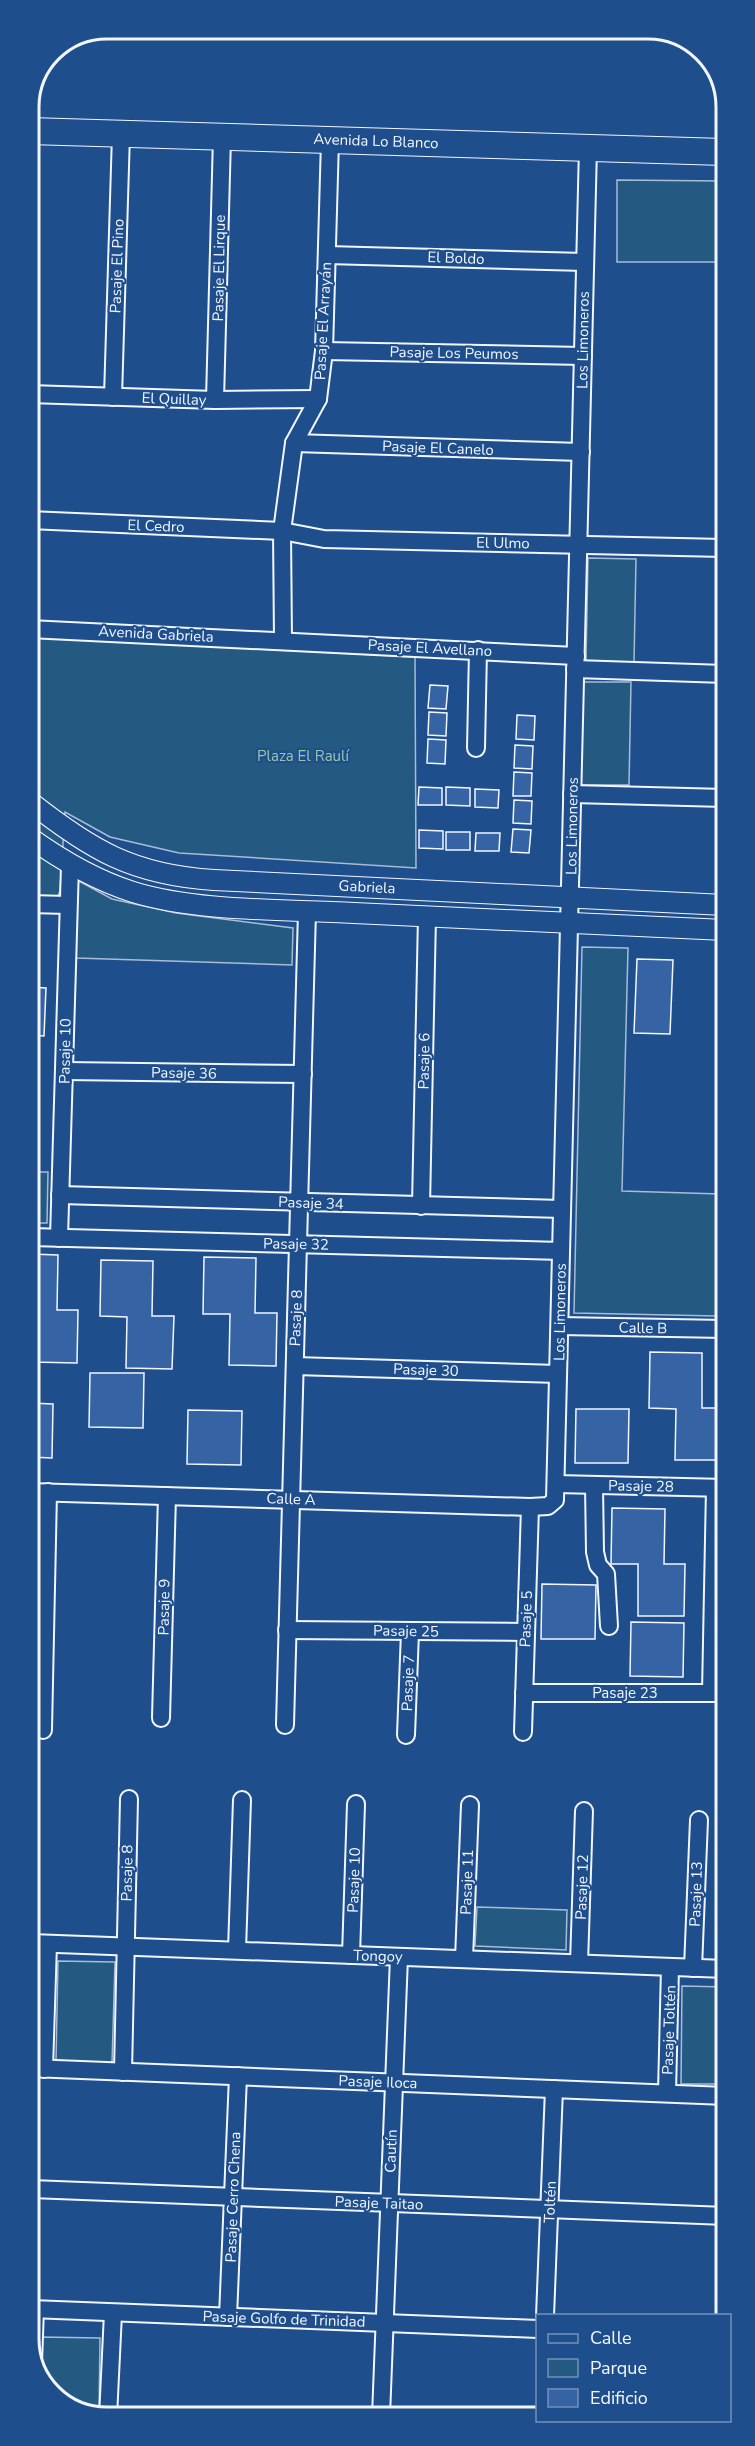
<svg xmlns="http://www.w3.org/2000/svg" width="755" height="2446" font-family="'Nunito Sans',sans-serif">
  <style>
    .green { fill: #245a82; stroke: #a8bbd7; stroke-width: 1.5 }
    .building { fill: #3563a3; stroke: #f2f6ff; stroke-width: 1.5 }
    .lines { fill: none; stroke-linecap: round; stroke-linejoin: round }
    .minor-casing { stroke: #f2f6ff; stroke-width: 20 }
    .tertiary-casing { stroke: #f2f6ff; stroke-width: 22 }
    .primary-casing { stroke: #f2f6ff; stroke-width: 28 }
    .minor { stroke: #1f4e8c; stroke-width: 16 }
    .tertiary { stroke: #1f4e8c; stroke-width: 20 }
    .primary { stroke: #1f4e8c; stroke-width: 26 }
    .labels { text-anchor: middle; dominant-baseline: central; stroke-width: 4.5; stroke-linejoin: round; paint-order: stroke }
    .street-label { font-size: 15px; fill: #f2f6ff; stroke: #1f4e8c }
    .park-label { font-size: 15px; fill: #97c8a6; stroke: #1f4e8c }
    .rim { fill: none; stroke: #f2f6ff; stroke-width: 3 }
  </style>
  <rect width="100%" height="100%" fill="#1f4e8c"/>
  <!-- green -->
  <g class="green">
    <path d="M617,180L724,181V262H617Z"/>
    <path d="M588,558L636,559L634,662L586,661Z"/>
    <path d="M29,637L415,657L416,868L179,853L110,837L65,812L60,891L57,898L29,896Z"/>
    <path d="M583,682H631L629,785H581Z"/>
    <path d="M77,880L112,899L176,913L293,928L292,965L76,958Z"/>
    <path d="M582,947L628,948L622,1191L720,1194L717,1316L574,1313Z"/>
    <path d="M30,1172H48L47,1223H30Z"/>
    <path d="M477,1907L567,1910L566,1950L475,1946Z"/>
    <path d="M58,1961L115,1962L112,2063L56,2061Z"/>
    <path d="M682,1986L726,1987V2084H681Z"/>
    <path d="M41,2337L100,2338L99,2416L55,2398L39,2372Z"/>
  </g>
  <!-- building -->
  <g class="building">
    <path d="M430,685L448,686L446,709L428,708Z"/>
    <path d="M429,712L447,713L446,736L428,735Z"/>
    <path d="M517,715L535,716L534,740L516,739Z"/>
    <path d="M428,739L446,740L445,764L427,763Z"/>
    <path d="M515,745L533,746L532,769L514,768Z"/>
    <path d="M514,772L532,773L531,796H513Z"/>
    <path d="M419,787L442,788V805H418Z"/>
    <path d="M446,787L470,788V806L446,805Z"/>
    <path d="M475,789L499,790L498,808L475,807Z"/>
    <path d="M514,800L532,801L531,824L513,823Z"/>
    <path d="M513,829L531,830L529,853L511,852Z"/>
    <path d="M419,830L443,831V849L419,848Z"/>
    <rect x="446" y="832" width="24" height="18"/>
    <path d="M476,833H500L499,851H475Z"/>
    <path d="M637,959L673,960L670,1034L634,1033Z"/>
    <path d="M30,987L46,988L44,1036L30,1035Z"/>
    <path d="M30,1254L58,1255L57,1310H78L77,1363L31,1362Z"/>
    <path d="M204,1257L256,1258L255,1313H277L276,1366L229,1365L230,1314H203Z"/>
    <path d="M101,1260L153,1261L152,1316H174L172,1369L126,1368L127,1317L100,1316Z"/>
    <path d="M650,1352L702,1353V1408H723L722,1460H675L676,1409L649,1408Z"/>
    <path d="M90,1373H144L143,1428L89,1427Z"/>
    <path d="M30,1403L53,1404L52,1458L30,1457Z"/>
    <path d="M576,1409H629L628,1463H575Z"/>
    <path d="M188,1410L242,1411L241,1465L187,1464Z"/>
    <path d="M612,1508L665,1509L664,1564H685L684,1616H638V1564H611Z"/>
    <path d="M722,1562H726V1615H721Z"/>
    <path d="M542,1584L596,1585L595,1639H541Z"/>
    <path d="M631,1622L684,1623L683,1677L630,1676Z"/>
    <path d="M720,1623H726V1677H719Z"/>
  </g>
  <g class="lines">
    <defs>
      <g id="minor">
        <path d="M327,255L585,262"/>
        <path d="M324,351L583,356"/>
        <path d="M29,394L215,400L318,399"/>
        <path d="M113,397L121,134"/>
        <path d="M215,400L222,137"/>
        <path d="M294,443L581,452"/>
        <path d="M29,520L282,531L324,539L724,548"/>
        <path d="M29,629L576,656"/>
        <path d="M283,640L282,531L294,443L318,399L324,351L330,140"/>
        <path d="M575,669L725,674"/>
        <path d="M476,748L478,650"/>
        <path d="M572,794L725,798"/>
        <path d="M29,904L68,905"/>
        <path d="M65,1071L303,1074"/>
        <path d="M60,1195L562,1209"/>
        <path d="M421,1206L427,916"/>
        <path d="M30,1237L561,1251"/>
        <path d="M59,1238L70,865"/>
        <path d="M560,1326L725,1329"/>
        <path d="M295,1366L558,1374"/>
        <path d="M556,1484L726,1488"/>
        <path d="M594,1485L595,1552L598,1565L606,1574L609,1626"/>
        <path d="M30,1492L530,1507L548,1506L555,1500L588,147"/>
        <path d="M287,1630L525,1632"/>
        <path d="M524,1693H726"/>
        <path d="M711,1693L715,1488"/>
        <path d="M161,1718L167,1496"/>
        <path d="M285,1725L307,911"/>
        <path d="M43,1730L48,1492"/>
        <path d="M523,1732L530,1507"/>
        <path d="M406,1735L410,1632"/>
        <path d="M31,1943L726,1969"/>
        <path d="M237,1950L242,1800"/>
        <path d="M351,1955L356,1804"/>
        <path d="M464,1959L470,1805"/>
        <path d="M579,1963L584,1811"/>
        <path d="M693,1968L699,1820"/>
        <path d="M31,2068L726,2096"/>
        <path d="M44,2069L48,1944"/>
        <path d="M123,2072L129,1799"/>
        <path d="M667,2093L670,1967"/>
        <path d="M31,2189L726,2216"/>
        <path d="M31,2309L538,2329"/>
        <path d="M545,2316L554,2089"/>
        <path d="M228,2317L238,2076"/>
        <path d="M33,2363L35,2309"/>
        <path d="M381,2416L399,1957"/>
        <path d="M108,2417L113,2313"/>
      </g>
      <g id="tertiary">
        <path d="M29,801C91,850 133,875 214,880L725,905"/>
        <path d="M29,837C61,860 95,880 133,892C198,912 285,909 354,913C477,918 601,924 725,930"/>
      </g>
      <path id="primary" d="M29,131L724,152"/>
    </defs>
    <!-- minor casing -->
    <use href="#minor" class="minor-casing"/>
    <!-- tertiary casing -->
    <use href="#tertiary" class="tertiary-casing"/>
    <!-- primary casing -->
    <use href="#primary" class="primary-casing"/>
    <!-- minor -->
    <use href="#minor" class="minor"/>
    <!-- tertiary -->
    <use href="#tertiary" class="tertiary"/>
    <!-- primary -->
    <use href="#primary" class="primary"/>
  </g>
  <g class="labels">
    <!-- street labels -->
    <g class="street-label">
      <text transform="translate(376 141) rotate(2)">Avenida Lo Blanco</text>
      <text transform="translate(456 258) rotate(2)">El Boldo</text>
      <text transform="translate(117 266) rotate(-88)">Pasaje El Pino</text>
      <text transform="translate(219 268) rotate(-89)">Pasaje El Lirque</text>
      <text transform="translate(323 321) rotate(-87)">Pasaje El Arrayán</text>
      <text transform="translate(583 340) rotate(-89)">Los Limoneros</text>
      <text transform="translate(454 353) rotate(1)">Pasaje Los Peumos</text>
      <text transform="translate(174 399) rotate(2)">El Quillay</text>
      <text transform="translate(438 448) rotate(2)">Pasaje El Canelo</text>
      <text transform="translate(156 526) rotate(2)">El Cedro</text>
      <text transform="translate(503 543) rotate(1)">El Ulmo</text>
      <text transform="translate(156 634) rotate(3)">Avenida Gabriela</text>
      <text transform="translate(430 648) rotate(3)">Pasaje El Avellano</text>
      <text transform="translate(572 826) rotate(-89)">Los Limoneros</text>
      <text transform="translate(367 887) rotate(3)">Gabriela</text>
      <text transform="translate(65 1051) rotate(-89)">Pasaje 10</text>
      <text transform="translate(424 1061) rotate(-89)">Pasaje 6</text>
      <text transform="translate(184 1073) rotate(1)">Pasaje 36</text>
      <text transform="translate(311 1203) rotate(2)">Pasaje 34</text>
      <text transform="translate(296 1244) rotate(1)">Pasaje 32</text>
      <text transform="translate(560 1312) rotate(-89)">Los Limoneros</text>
      <text transform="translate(296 1318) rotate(-88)">Pasaje 8</text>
      <text transform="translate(643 1328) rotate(1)">Calle B</text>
      <text transform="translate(426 1370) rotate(2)">Pasaje 30</text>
      <text transform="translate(641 1486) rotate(1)">Pasaje 28</text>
      <text transform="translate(291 1499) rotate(2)">Calle A</text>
      <text transform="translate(164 1607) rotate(-89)">Pasaje 9</text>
      <text transform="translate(526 1619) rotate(-88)">Pasaje 5</text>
      <text transform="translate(406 1631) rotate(1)">Pasaje 25</text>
      <text transform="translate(408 1683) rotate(-88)">Pasaje 7</text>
      <text x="625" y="1693">Pasaje 23</text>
      <text transform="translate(127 1873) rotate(-89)">Pasaje 8</text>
      <text transform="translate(354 1880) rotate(-88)">Pasaje 10</text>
      <text transform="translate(467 1882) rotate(-88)">Pasaje 11</text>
      <text transform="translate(582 1887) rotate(-88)">Pasaje 12</text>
      <text transform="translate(696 1894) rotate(-88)">Pasaje 13</text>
      <text transform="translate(378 1956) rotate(2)">Tongoy</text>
      <text transform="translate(669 2030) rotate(-88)">Pasaje Toltén</text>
      <text transform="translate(378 2082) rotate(2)">Pasaje Iloca</text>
      <text transform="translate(391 2151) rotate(-88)">Cautín</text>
      <text transform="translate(233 2197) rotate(-88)">Pasaje Cerro Chena</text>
      <text transform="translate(550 2202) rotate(-88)">Toltén</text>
      <text transform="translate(379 2203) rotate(2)">Pasaje Taitao</text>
      <text transform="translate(284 2319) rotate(2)">Pasaje Golfo de Trinidad</text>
    </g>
    <!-- park labels -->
    <g class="park-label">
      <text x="303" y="756">Plaza El Raulí</text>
    </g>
  </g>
  <!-- crop -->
  <path d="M0 0H755V2446H0ZM107 39H648A68 68 0 0 1 716 107V2339A68 68 0 0 1 648 2407H107A68 68 0 0 1 39 2339V107A68 68 0 0 1 107 39Z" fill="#1f4e8c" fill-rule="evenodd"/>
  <path class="rim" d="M107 39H648A68 68 0 0 1 716 107V2339A68 68 0 0 1 648 2407H107A68 68 0 0 1 39 2339V107A68 68 0 0 1 107 39Z"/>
  <!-- legend -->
  <rect x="536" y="2314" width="195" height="108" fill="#1f4e8c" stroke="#7391ba" stroke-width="1.5"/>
  <rect x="548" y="2334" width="30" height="9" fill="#1f4e8c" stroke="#7391ba" stroke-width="1.5"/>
  <text x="590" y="2344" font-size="18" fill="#f2f6ff">Calle</text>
  <rect x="548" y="2359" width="30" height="18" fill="#245a82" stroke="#7391ba" stroke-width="1.5"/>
  <text x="590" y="2374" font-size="18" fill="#f2f6ff">Parque</text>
  <rect x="548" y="2389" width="30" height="18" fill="#3563a3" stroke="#7391ba" stroke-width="1.5"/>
  <text x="590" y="2404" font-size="18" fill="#f2f6ff">Edificio</text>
</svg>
